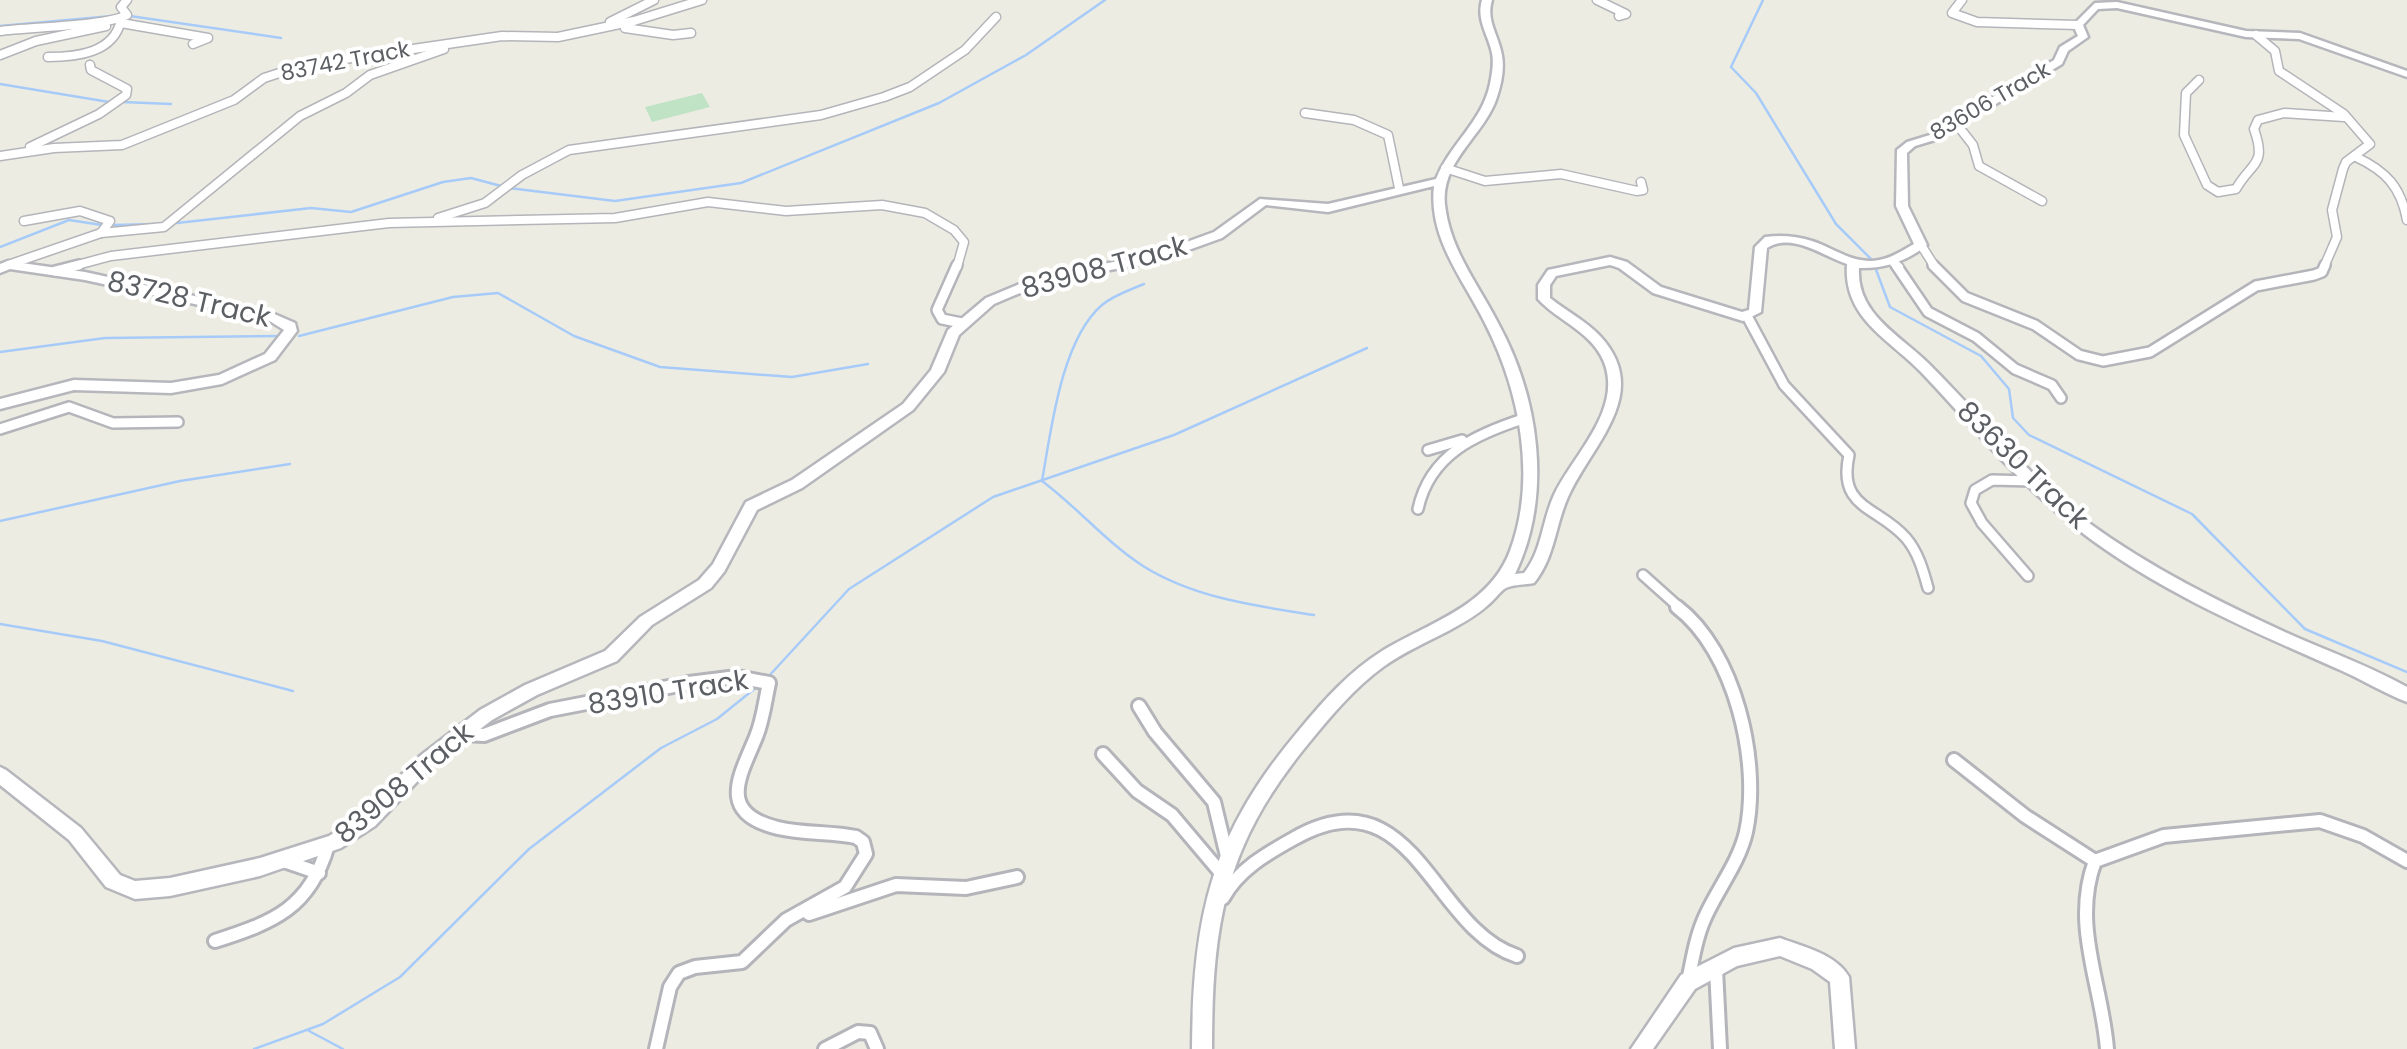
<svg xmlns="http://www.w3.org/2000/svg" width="2407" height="1049" font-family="Poppins,sans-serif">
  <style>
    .green { fill: #c1e3c5 }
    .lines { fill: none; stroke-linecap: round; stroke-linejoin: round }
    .stream { stroke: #a7cbf9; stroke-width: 2.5 }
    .street-far2-casing { stroke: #b4b5ba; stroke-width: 11 }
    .street-far1-casing { stroke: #b4b5ba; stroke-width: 14 }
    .street-casing { stroke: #b4b5ba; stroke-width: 18 }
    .secondary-casing { stroke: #b5b7bc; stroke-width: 5 }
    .street-far2 { stroke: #fff; stroke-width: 8 }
    .street-far1 { stroke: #fff; stroke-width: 9 }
    .street { stroke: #fff; stroke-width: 12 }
    .secondary { fill: #fff; fill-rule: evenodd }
    .labels { text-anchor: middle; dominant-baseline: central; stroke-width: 8; stroke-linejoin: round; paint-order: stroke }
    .far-street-label { font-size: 22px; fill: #5b5e63; stroke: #fff }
    .street-label { font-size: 28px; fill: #5b5e63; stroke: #fff }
  </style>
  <rect width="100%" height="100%" fill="#edece3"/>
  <!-- green -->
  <path class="green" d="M702,93L710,107L652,122L645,107Z"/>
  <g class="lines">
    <!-- stream -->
    <g class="stream">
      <path d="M1763,0L1731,67L1756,93L1836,224L1874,262"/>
      <path d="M130,16L281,38"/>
      <path d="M0,26L112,16"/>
      <path d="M0,84L109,102"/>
      <path d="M122,102L171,104"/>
      <path d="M509,188L615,201L741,183L939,103L1026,55L1105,0"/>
      <path d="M177,223L311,208L351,212L443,182L471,178L501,186"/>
      <path d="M113,225L157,224"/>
      <path d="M0,247L69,220L102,225"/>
      <path d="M1875,267L1890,307L1981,356L2009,389L2013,418L2029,435L2192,514L2305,629L2407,672"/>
      <path d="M1144,284C1130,290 1114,295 1102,305C1061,340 1051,431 1042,481C1077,507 1106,542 1143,566C1194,598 1256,606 1314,615"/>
      <path d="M299,336L453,297L498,293L574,336L660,367L792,377L868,364"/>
      <path d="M0,352L105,338L281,336"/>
      <path d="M0,521L180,481L290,464"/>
      <path d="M0,624L102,641L293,691"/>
      <path d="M768,677L849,589L993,497L1174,435L1367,348"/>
      <path d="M309,1031L343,1049"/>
      <path d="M254,1049L323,1024L400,977L529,849L661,748L717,719L758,686"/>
    </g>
    <defs>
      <g id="street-far2">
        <path d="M1597,0L1626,14L1619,16"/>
        <path d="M1962,0L1952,13L1977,22L2078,25"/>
        <path d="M610,22L654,0"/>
        <path d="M121,23L208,38L193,44"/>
        <path d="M625,28L673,35L691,33"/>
        <path d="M0,31C30,27 106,26 127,15L121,7L127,0"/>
        <path d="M2256,35L2275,51L2279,71L2344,114L2370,144L2346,162L2343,169L2332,210L2337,237L2324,267"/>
        <path d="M0,55L36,41L106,26"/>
        <path d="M48,57C77,57 114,53 121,20"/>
        <path d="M2199,80L2186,93L2184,135L2207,185L2218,192L2236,189C2252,161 2267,166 2254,129L2258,120L2284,113L2344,117"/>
        <path d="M1305,113L1354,120L1388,135L1399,188"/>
        <path d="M1955,122L1973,145L1979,166L2042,201"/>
        <path d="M30,147L99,114L126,95L127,89L91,70L90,65"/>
        <path d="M0,156L54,148L122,145L234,100L264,78L304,65L502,36L558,37L634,21L702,0"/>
        <path d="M2356,157C2386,171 2401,187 2407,220"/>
        <path d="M1445,168L1485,181L1561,174L1637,191L1643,190L1641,182"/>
        <path d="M438,218L485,203L522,175L569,150L821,115L884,97L910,87L965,50L996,17"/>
        <path d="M101,233L164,227L300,116L346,93L370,75L444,49"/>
        <path d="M1921,245L1935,267"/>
        <path d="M1894,263L1899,267"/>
        <path d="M8,265L101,233L110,221L80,211L24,221"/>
        <path d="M70,267L111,256L389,223L615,218L708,202L786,211L882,205L925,213L954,230L964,242L957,267"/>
      </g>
      <g id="street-far1">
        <path d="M957,265L937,310L942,319L962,323"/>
        <path d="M1896,265L1928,312L1976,337L2015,369L2052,385L2061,398"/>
        <path d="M1933,265L1965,297L2035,325L2079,355L2103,361L2150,352L2256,286L2314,275L2322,272L2325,265"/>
        <path d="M55,271L79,265"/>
        <path d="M1747,316L1784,385L1849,455C1837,509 1878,506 1906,538C1918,552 1923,570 1928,588"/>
        <path d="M0,429L69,407L113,423L178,422"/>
        <path d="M1428,450L1462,440"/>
        <path d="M1418,509C1430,454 1476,434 1526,418"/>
        <path d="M1643,575L1681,609"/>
        <path d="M2028,576L1982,523L1971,503L1975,490L1992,480L2032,481"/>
      </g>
      <g id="street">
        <path d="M1677,607C1735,651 1761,762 1746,832C1739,862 1719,887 1706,915C1696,936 1693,958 1688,981"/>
        <path d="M1139,706L1155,732L1214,802L1227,856"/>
        <path d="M463,734L484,735L550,710L689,683L737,677L769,683C765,701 763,720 756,737C740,776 716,813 778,828C803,834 830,832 856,837L863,842L866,854L845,887L786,920L742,962L695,967L679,973L670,987L656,1049"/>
        <path d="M1103,754L1137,791L1172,815L1221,873"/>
        <path d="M1954,760L2025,816L2095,861"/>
        <path d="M284,861L319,873"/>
        <path d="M1223,898C1238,870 1266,854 1293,839C1414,769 1431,929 1517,956"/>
        <path d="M809,914L896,885L966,888L1017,877"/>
        <path d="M215,941C274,922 310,908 328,845"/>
        <path d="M1716,969L1720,1049"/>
        <path d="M825,1049L858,1032L870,1033L877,1049"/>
        <path d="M2107,1049C2102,984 2071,925 2095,861L2164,836L2320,821L2363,836L2407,861"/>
      </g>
      <g id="secondary">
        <path d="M1482,0H1492C1486,20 1497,33 1501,51C1505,66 1502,82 1497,97C1485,135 1440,161 1445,205C1450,250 1478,284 1498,323C1539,398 1553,495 1515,574L1524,573C1542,551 1542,521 1554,495C1573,455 1623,410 1604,362C1592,332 1558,321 1538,299V285L1548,270L1610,257L1627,262L1661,287L1742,312L1749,310L1755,247L1765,237C1781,235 1796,236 1812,241C1834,248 1854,265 1879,260C1892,258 1903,250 1914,244L1896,206L1897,150L1907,142L1930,135L2054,60L2060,47L2078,36L2073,25L2095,3L2117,2L2246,31L2300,33L2407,71V77L2299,39L2246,37L2117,8L2098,9L2083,25L2088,37L2068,51L2062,64L1938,139L1915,146L1907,153L1908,206L1927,245C1907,261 1885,269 1859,268C1856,313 1898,334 1927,362C1981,415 2028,477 2089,523C2152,569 2225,605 2296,637C2333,653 2371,667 2407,687V702C2384,693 2361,679 2338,669C2240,626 2135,581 2053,509C2005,468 1965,418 1921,372C1889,339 1843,318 1847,264C1823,256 1791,232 1767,248L1761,312L1743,321L1653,293L1619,268L1610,265L1556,276L1550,285V298C1566,311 1586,321 1600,336C1653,393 1592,444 1568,497C1555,526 1555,557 1534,583C1525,585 1511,584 1504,589C1499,593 1494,600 1488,605C1477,615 1463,623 1450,630C1427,642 1404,652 1383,667C1354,688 1331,716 1308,744C1225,845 1212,922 1212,1049H1192C1193,914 1211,834 1300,729C1324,700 1350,671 1382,651C1428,623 1489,607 1510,551C1537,479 1520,392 1486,325C1464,280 1428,239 1434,186L1328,212L1266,205L1222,238L1158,261L1046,282L994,304L959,335L944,372L913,410L802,488L757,510L724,572L711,588L652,625L617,661L537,695L492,720L432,766L375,826L341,848L260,876L170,896L135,899L106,887L69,840L0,785V767L6,770L81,828L120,875L135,881L170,878L260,858L329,836L363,814L420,756L480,710L525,685L605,651L640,617L699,580L713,564L746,502L792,480L903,404L931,370L948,330L986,298L1039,276L1151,255L1214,232L1260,199L1328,204L1436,179C1450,144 1482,122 1490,84C1492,74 1494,63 1492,53C1488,34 1476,20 1482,0Z"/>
        <path d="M8,261L85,272L272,313L295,323L297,331L275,360L222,384L171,393L74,390L0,409V399L74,380L171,383L219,375L265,354L284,330L268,320L85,280L10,269L0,273V264Z"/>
        <path d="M1780,938C1804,947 1836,954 1849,977L1855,1049H1835L1830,982L1812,969L1780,956L1737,966L1695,989L1653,1049H1631L1681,975L1734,948Z"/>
      </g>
    </defs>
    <!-- street-far2 casing -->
    <use href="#street-far2" class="street-far2-casing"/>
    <!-- street-far1 casing -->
    <use href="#street-far1" class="street-far1-casing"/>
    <!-- street casing -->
    <use href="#street" class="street-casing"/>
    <!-- secondary casing -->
    <use href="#secondary" class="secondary-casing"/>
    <!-- street-far2 -->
    <use href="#street-far2" class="street-far2"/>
    <!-- street-far1 -->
    <use href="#street-far1" class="street-far1"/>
    <!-- street -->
    <use href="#street" class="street"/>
    <!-- secondary -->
    <use href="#secondary" class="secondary"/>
  </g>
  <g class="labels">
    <!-- far-street labels -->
    <g class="far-street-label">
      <text transform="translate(345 61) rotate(-11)">83742 Track</text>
      <text transform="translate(1990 101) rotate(-30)">83606 Track</text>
    </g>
    <!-- street labels -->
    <g class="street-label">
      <text transform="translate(1104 267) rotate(-15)">83908 Track</text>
      <text transform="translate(189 299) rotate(13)">83728 Track</text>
      <text transform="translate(2023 465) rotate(44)">83630 Track</text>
      <text transform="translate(668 692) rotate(-9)">83910 Track</text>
      <text transform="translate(404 783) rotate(-40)">83908 Track</text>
    </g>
  </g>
</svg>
